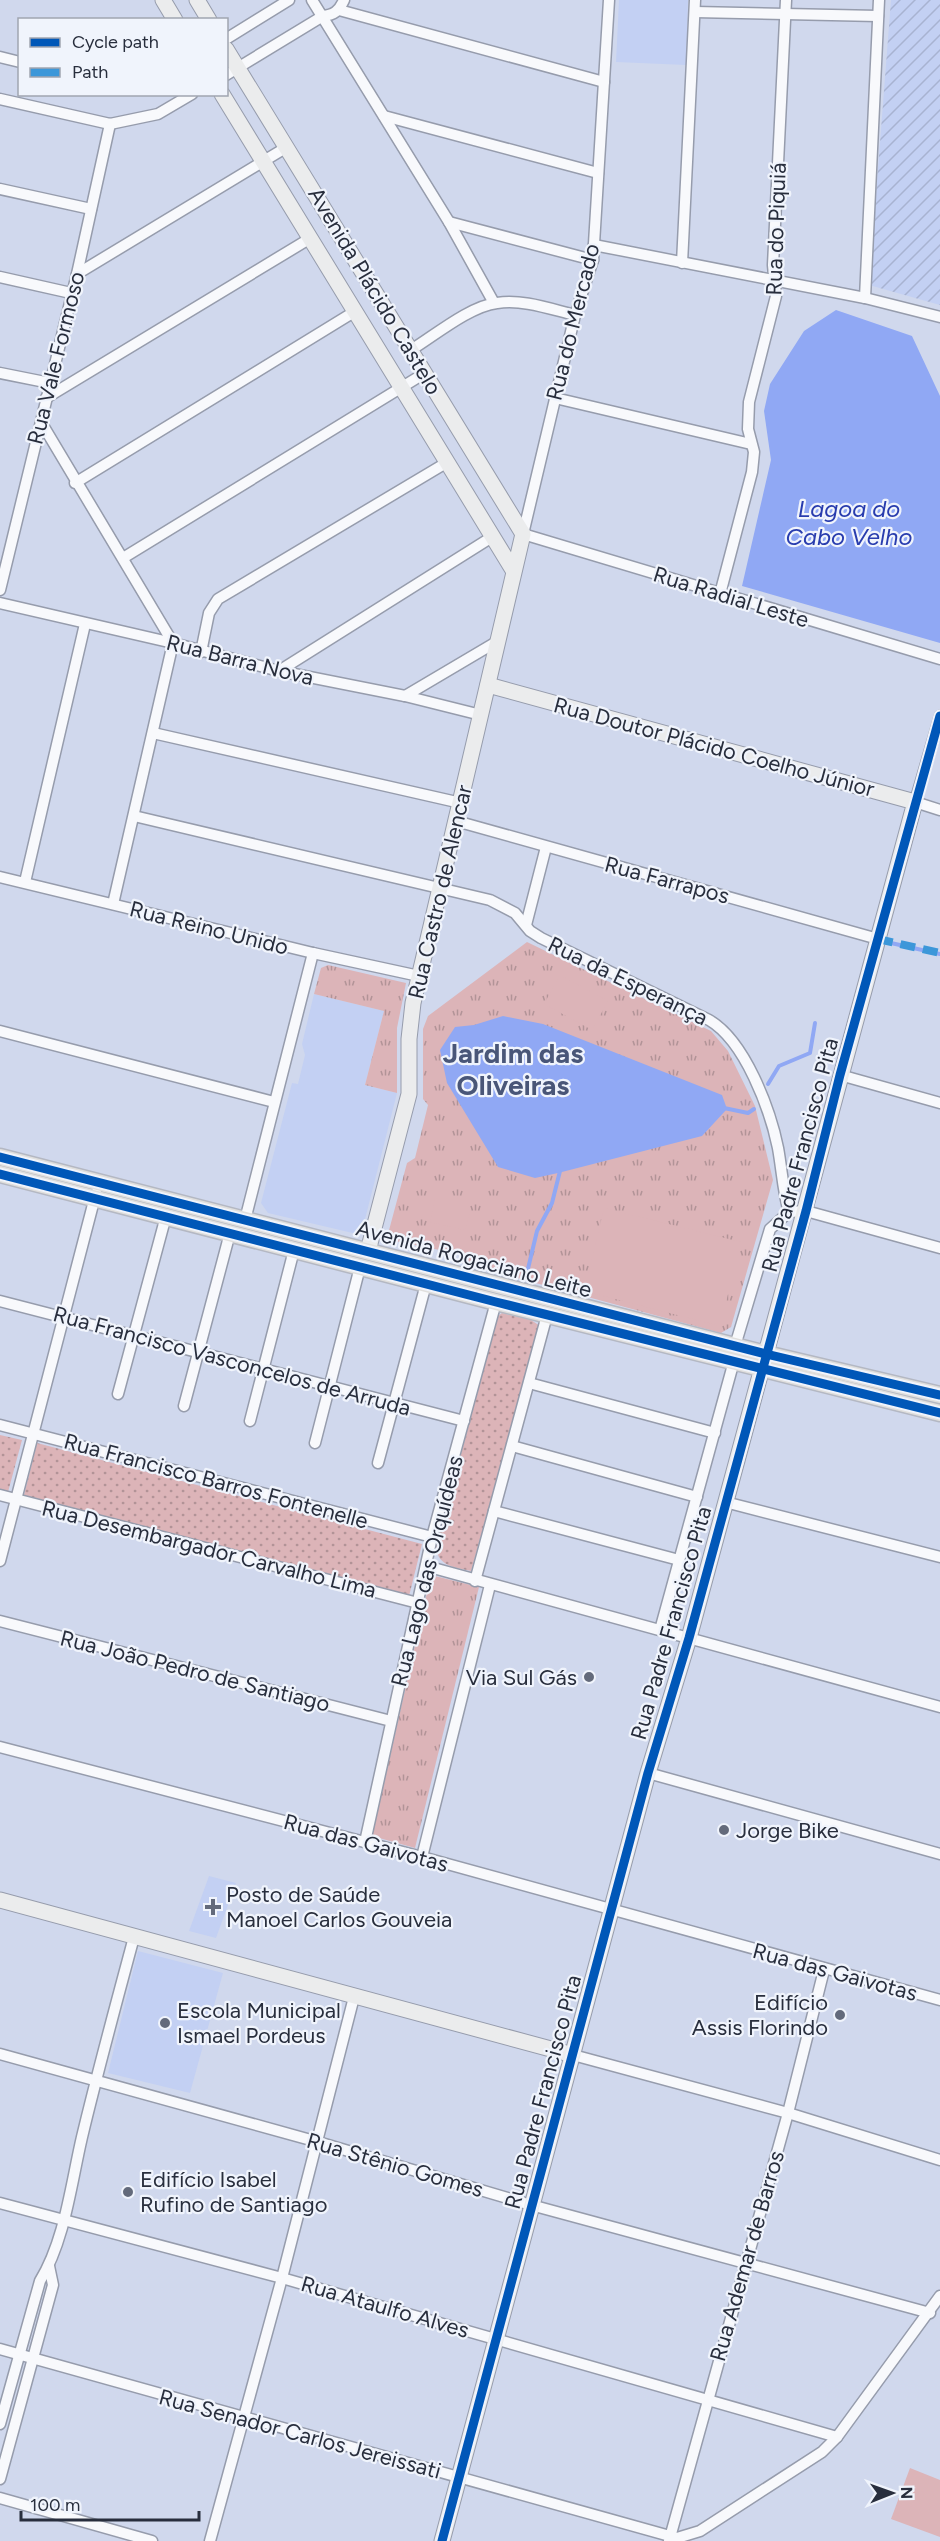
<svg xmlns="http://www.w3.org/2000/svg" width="940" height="2541" font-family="Figtree,sans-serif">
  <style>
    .built { fill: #c3d0f3 }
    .industrial { fill: url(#industrial-furrows) }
    .grass { fill: url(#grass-tufts) }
    .park { fill: url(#park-dots) }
    .pitch { fill: #dcb4b8 }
    .water { fill: #90a8f4 }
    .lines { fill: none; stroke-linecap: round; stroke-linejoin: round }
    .stream { stroke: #90a8f4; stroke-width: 4 }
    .street-casing { stroke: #969cac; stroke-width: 13 }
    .secondary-casing { stroke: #969cac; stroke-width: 17 }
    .primary-casing { stroke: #b4b8c3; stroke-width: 19 }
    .street { stroke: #f8f9fc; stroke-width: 10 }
    .secondary { stroke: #ebeced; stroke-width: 15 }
    .primary { stroke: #e0dfdd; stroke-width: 16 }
    .quiet { stroke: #3c97d9; stroke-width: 8; stroke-dasharray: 15 8; stroke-linecap: butt }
    .cycleway-casing { stroke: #f0f4fc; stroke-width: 13 }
    .cycleway { stroke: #0057b8; stroke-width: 9 }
    .poi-dot { fill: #636a7b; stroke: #f0f4fc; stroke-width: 2 }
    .labels { text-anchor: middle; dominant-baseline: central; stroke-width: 4.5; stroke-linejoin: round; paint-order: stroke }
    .street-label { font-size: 22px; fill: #282e3d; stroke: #f0f4fc }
    .poi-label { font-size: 22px; fill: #282e3d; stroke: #f0f4fc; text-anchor: start }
    .water-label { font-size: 24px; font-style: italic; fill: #283cae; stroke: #f0f4fc }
    .district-label { font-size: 28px; font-weight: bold; fill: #495678; stroke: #f0f4fc }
  </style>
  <defs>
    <pattern id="industrial-furrows" width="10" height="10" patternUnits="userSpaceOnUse" patternTransform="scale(1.5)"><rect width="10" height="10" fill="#c3d0f3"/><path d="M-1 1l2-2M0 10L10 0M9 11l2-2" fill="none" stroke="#a8b3d1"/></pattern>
    <pattern id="grass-tufts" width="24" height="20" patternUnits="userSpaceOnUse" patternTransform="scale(1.5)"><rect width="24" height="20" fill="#dcb4b8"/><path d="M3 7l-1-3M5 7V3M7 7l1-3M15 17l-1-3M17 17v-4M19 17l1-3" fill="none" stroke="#b29397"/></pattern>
    <pattern id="park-dots" width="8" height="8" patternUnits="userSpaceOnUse" patternTransform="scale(1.5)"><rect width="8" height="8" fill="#dcb4b8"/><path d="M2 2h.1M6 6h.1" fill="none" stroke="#b29397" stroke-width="1.8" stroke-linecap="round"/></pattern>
  </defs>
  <rect width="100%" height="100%" fill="#d0d8ed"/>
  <!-- built -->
  <g class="built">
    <path d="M619,0H688L686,65L616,62Z"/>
    <path d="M314,994L384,1011L365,1085L397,1093L361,1235L268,1213L261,1203L292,1083L298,1084L305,1055L302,1044Z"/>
    <path d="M209,1876L236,1883L216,1938L189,1931Z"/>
    <path d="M138,1951L223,1973L190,2093L108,2073Z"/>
  </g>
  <!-- industrial -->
  <path class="industrial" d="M891,0H940V305L869,285Z"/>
  <!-- grass -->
  <g class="grass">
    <path d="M527,942L711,1031L728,1051L755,1106L773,1180L731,1327L721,1333L462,1263L459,1254L395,1241L388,1234L407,1163L415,1158L428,1105L423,1099V1029L428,1016Z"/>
    <path d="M328,965L406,983L397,1028V1093L365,1085L384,1011L314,994L321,968Z"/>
    <path d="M431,1575L479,1587L415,1848L372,1836Z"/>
  </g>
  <!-- park -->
  <g class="park">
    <path d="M502,1313L531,1320L540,1326L471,1571C455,1567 438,1567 436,1547L498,1316Z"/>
    <path d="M0,1435L22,1440L8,1492L0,1490Z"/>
    <path d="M37,1443L422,1544L409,1596L24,1495Z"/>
  </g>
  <!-- pitch -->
  <g class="pitch">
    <path d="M560,975L608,1001L592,1030L544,1004Z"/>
    <path d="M435,1199L471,1208L465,1230L430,1222Z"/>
    <path d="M604,1208L741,1242L720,1326L584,1291Z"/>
    <path d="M910,2468L940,2480V2537L891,2519Z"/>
  </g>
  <!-- water -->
  <g class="water">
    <path d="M836,310L912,336L940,396V643L742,586L771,460L764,411L770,384L804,331Z"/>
    <path d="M503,1016L543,1024L722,1095L727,1109L702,1136L558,1173L535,1178L498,1167L447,1083L440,1050L455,1027L474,1025Z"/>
  </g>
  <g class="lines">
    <!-- stream -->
    <g class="stream">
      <path d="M891,943L940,954"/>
      <path d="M768,1084L779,1066L810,1053L815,1023"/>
      <path d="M724,1108L748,1113L754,1109"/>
      <path d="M526,1277L537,1231L552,1203L560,1171"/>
    </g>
    <defs>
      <g id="street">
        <path d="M312,0L449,222L494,303"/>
        <path d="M609,0L593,260L575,315L523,534L940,659"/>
        <path d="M339,10L604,82"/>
        <path d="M695,12L878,16"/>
        <path d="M226,39L289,0"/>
        <path d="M0,57L20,62"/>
        <path d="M226,75L323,16C334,15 339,11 344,0"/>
        <path d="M0,99L110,124L158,114L192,94"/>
        <path d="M384,116L598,173"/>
        <path d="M0,189L91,209"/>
        <path d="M449,222L593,260"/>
        <path d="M594,245L865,298L940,317"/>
        <path d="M682,263L695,0"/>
        <path d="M77,274L287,147"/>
        <path d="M0,277L71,293"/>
        <path d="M865,298L879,0"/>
        <path d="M411,350C434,336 470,306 497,303C523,299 550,309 575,315"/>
        <path d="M0,373L50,383"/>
        <path d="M46,398L309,239"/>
        <path d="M555,398L751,444"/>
        <path d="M41,422L173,643L113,904"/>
        <path d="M75,483L354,312"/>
        <path d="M123,558L425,373"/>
        <path d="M0,590L77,274L110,124"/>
        <path d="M720,594L752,472L754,452L748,429L749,402L776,296L773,265L786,0"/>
        <path d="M0,603L173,643L279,671L405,696L481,715"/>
        <path d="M201,652L209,613L218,599L446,463"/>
        <path d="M279,671L492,537"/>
        <path d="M405,696L498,641"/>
        <path d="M940,716L915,802L940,810"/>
        <path d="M153,733L461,803"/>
        <path d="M134,816L490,900L515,913L530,931L541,938L709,1020C745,1041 770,1109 778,1148C782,1170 783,1192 789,1212L806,1211L940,1248"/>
        <path d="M456,821L878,939"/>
        <path d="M0,877L313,953L419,976"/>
        <path d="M25,882L85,624"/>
        <path d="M526,925L546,847"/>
        <path d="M0,1031L274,1102"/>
        <path d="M840,1075L940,1103"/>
        <path d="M245,1220L313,953"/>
        <path d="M0,1301L464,1421"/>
        <path d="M735,1346L770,1229L789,1212"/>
        <path d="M529,1383L715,1433"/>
        <path d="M118,1394L166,1216"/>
        <path d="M184,1406L230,1233"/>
        <path d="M250,1421L294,1250"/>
        <path d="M0,1425L432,1537"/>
        <path d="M315,1443L360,1267"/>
        <path d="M512,1446L697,1497"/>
        <path d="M378,1463L426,1284"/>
        <path d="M0,1495L418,1603"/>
        <path d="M725,1502L940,1557"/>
        <path d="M494,1511L679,1560"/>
        <path d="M0,1561L96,1193"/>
        <path d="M426,1566L940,1707"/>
        <path d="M475,1581L547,1315"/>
        <path d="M0,1621L391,1721"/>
        <path d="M660,1630L734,1361"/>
        <path d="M0,1747L422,1857L940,2000"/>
        <path d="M648,1773L940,1854"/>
        <path d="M365,1842L432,1537L496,1302"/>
        <path d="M422,1857L490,1585"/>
        <path d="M0,2054L318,2142L531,2205L930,2313"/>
        <path d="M573,2055L788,2113L940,2160"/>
        <path d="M0,2203L282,2278L837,2437"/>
        <path d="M0,2349L677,2538L700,2531L822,2452L837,2437L940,2296"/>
        <path d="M0,2424L40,2281C65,2240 71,2184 82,2137C98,2070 116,2004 134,1937"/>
        <path d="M0,2479L53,2285L49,2266"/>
        <path d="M0,2498L152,2541"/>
        <path d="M210,2541L282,2278L354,1997"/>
        <path d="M669,2541L788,2113L824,1970"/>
      </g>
      <g id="secondary">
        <path d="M163,0L175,20"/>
        <path d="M197,0L209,20"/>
        <path d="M226,49L523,534L413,1003L409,1039V1094L368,1251"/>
        <path d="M222,94L513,570"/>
        <path d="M0,1900L573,2055"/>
        <path d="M442,2541L648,1773L689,1638L915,802L488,685"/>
      </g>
      <g id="primary">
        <path d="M0,1157L766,1354L940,1395"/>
        <path d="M0,1174L496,1302L940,1413"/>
      </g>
    </defs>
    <!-- street casing -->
    <use href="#street" class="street-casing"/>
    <!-- secondary casing -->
    <use href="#secondary" class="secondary-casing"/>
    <!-- primary casing -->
    <use href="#primary" class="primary-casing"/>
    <!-- street -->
    <use href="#street" class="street"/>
    <!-- secondary -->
    <use href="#secondary" class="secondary"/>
    <!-- primary -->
    <use href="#primary" class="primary"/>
    <!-- quiet -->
    <path class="quiet" d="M878,939L940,953"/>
    <defs>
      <g id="cycleway">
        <path d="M0,1157L766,1354L940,1395"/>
        <path d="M0,1174L496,1302L940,1413"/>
        <path d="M442,2541L648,1773L689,1638L806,1211L840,1075L940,716"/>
      </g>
    </defs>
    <!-- cycleway casing -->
    <use href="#cycleway" class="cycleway-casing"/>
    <!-- cycleway -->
    <use href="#cycleway" class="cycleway"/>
  </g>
  <!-- markers -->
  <g class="poi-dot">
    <circle cx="589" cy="1677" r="6"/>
    <circle cx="724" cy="1830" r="6"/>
    <path d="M210 1898h6v6h6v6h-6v6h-6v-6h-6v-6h6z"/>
    <circle cx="840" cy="2015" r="6"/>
    <circle cx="165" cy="2023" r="6"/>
    <circle cx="128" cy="2192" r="6"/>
  </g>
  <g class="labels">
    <!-- street labels -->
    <g class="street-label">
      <text transform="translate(776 229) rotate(-88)">Rua do Piquiá</text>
      <text transform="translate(375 291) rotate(59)">Avenida Plácido Castelo</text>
      <text transform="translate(573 322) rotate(-76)">Rua do Mercado</text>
      <text transform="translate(56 358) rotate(-76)">Rua Vale Formoso</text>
      <text transform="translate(731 597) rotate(17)">Rua Radial Leste</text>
      <text transform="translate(240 660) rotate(14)">Rua Barra Nova</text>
      <text transform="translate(714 747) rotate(15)">Rua Doutor Plácido Coelho Júnior</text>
      <text transform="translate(667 880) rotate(15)">Rua Farrapos</text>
      <text transform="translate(440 892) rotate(-77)">Rua Castro de Alencar</text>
      <text transform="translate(209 928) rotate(14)">Rua Reino Unido</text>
      <text transform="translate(628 981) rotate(26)">Rua da Esperança</text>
      <text transform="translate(800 1155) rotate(-75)">Rua Padre Francisco Pita</text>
      <text transform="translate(474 1259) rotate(15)">Avenida Rogaciano Leite</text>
      <text transform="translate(232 1361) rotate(15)">Rua Francisco Vasconcelos de Arruda</text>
      <text transform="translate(216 1481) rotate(15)">Rua Francisco Barros Fontenelle</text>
      <text transform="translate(209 1549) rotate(14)">Rua Desembargador Carvalho Lima</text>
      <text transform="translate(427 1571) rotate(-76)">Rua Lago das Orquídeas</text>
      <text transform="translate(671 1623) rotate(-74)">Rua Padre Francisco Pita</text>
      <text transform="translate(195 1671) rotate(14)">Rua João Pedro de Santiago</text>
      <text transform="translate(366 1843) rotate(15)">Rua das Gaivotas</text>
      <text transform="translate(835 1972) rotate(15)">Rua das Gaivotas</text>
      <text transform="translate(543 2092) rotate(-75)">Rua Padre Francisco Pita</text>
      <text transform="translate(395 2165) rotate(16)">Rua Stênio Gomes</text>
      <text transform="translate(747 2256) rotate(-74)">Rua Ademar de Barros</text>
      <text transform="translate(385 2307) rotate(16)">Rua Ataulfo Alves</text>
      <text transform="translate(300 2434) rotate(15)">Rua Senador Carlos Jereissati</text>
    </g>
    <!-- poi labels -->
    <g class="poi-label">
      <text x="577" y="1677" text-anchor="end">Via Sul Gás</text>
      <text x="736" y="1830">Jorge Bike</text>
      <text x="226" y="1894">Posto de Saúde<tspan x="226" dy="25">Manoel Carlos Gouveia</tspan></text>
      <text x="828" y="2002" text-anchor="end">Edifício<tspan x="828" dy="25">Assis Florindo</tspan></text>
      <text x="177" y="2010">Escola Municipal<tspan x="177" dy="25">Ismael Pordeus</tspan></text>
      <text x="140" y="2179">Edifício Isabel<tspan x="140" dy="25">Rufino de Santiago</tspan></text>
    </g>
    <!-- water labels -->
    <g class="water-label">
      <text x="849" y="508">Lagoa do<tspan x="849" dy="28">Cabo Velho</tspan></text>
    </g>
    <!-- district labels -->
    <g class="district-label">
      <text x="513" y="1053">Jardim das<tspan x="513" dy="32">Oliveiras</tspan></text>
    </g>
  </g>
  <!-- legend -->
  <rect x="18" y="18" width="210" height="78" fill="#f0f4fc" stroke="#a0a5b0" stroke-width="1.5"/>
  <rect x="30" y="38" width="30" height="9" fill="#0057b8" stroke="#a0a5b0" stroke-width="1.5"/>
  <text x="72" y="48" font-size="18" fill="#282e3d">Cycle path</text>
  <rect x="30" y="68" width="30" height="9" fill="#3c97d9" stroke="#a0a5b0" stroke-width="1.5"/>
  <text x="72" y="78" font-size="18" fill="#282e3d">Path</text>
  <!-- north arrow -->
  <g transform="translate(892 2493) rotate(89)" stroke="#f0f4fc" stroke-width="4.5" paint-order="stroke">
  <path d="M0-4.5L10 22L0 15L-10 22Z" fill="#282e3d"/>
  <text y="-9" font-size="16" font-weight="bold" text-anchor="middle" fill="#282e3d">N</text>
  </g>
  <!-- scale -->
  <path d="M21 2511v9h178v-9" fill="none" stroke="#282e3d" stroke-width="3"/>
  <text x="30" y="2511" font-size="18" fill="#282e3d" stroke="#f0f4fc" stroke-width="4.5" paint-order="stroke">100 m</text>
</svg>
